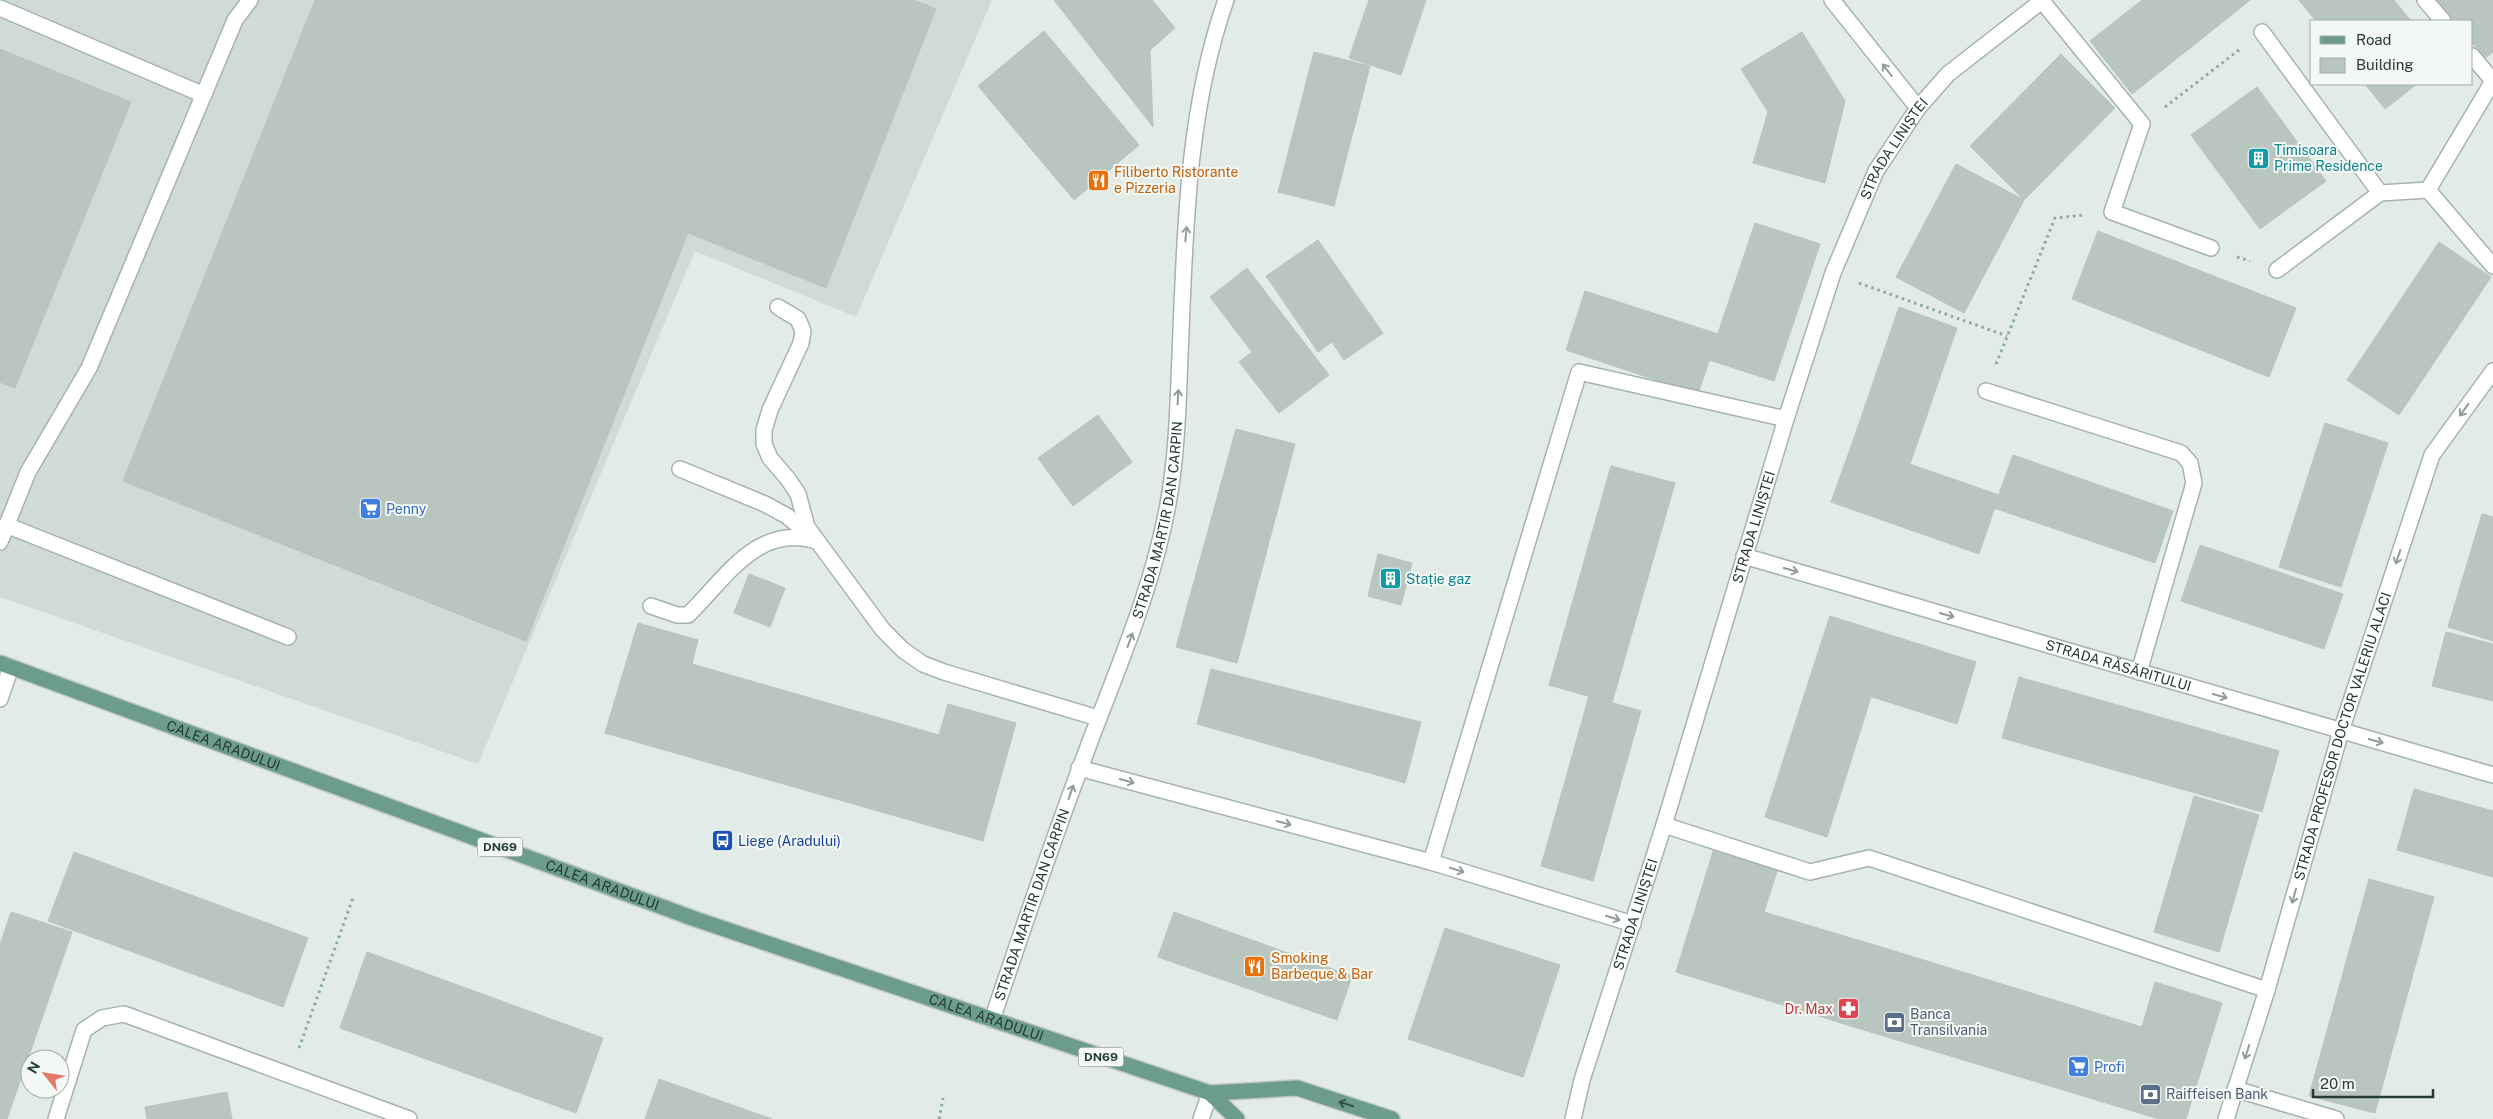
<svg xmlns="http://www.w3.org/2000/svg" width="2493" height="1119" font-family="'Public Sans',sans-serif">
  <style>
    .built { fill: #d1dbd6 }
    .building { fill: #b9c6bf; stroke: #b6c4bd }
    .lines { fill: none; stroke-linecap: round; stroke-linejoin: round }
    .lane-casing { stroke: #a6b3ad; stroke-width: 18 }
    .street-casing { stroke: #a6b3ad; stroke-width: 18 }
    .primary-casing { stroke: #c2c8c6; stroke-width: 18 }
    .path { stroke: #87ac9c; stroke-width: 3; stroke-dasharray: 2.5 4; stroke-linecap: butt }
    .lane { stroke: #fff; stroke-width: 15 }
    .street { stroke: #fff; stroke-width: 15 }
    .primary { stroke: #6c9c8b; stroke-width: 15 }
    .oneway { stroke: #929d98 }
    .oneway2 { stroke: #375348 }
    .labels { text-anchor: middle; dominant-baseline: central; stroke-width: 4; stroke-linejoin: round; paint-order: stroke }
    .shield { fill: #f3f8f5; stroke: #63746c; stroke-width: 1 }
    .shield-label { font-size: 12px; font-weight: bold; fill: #253b32 }
    .street-label { font-size: 14px; fill: #253b32; stroke: #f3f8f5 }
    .culture-label { font-size: 14px; fill: #0d838f; stroke: #f3f8f5; text-anchor: start }
    .food-label { font-size: 14px; fill: #c56008; stroke: #f3f8f5; text-anchor: start }
    .shop-label { font-size: 14px; fill: #366cbe; stroke: #f3f8f5; text-anchor: start }
    .transit-label { font-size: 14px; fill: #164399; stroke: #f3f8f5; text-anchor: start }
    .health-label { font-size: 14px; fill: #be3a42; stroke: #f3f8f5; text-anchor: end }
    .service-label { font-size: 14px; fill: #4e5e75; stroke: #f3f8f5; text-anchor: start }
  </style>
  <rect width="100%" height="100%" fill="#e3ebe7"/>
  <!-- built -->
  <path class="built" d="M0,0H992L856,317L695,251L478,764L0,597Z"/>
  <!-- building -->
  <g class="building">
    <path d="M315,0H914L936,9L826,288L688,233L526,641L123,481Z"/>
    <path d="M1054,0H1152L1175,28L1150,50L1153,127Z"/>
    <path d="M1369,0H1426L1401,75L1349,58Z"/>
    <path d="M2142,0H2199L2219,25L2132,94L2090,41Z"/>
    <path d="M2199,0H2250L2219,25Z"/>
    <path d="M2299,0H2394L2411,21H2316Z"/>
    <path d="M2437,0H2493V52L2484,59L2472,43V21H2454Z"/>
    <path d="M1044,31L1139,145L1074,200L978,86Z"/>
    <path d="M1802,32L1845,101L1825,183L1753,163L1768,112L1741,69Z"/>
    <path d="M0,49L131,102L15,388L0,382Z"/>
    <path d="M1314,52L1370,66L1334,206L1278,192Z"/>
    <path d="M2061,54L2115,108L2024,200L1970,146Z"/>
    <path d="M2365,84H2417L2385,109Z"/>
    <path d="M2257,87L2326,181L2260,229L2191,135Z"/>
    <path d="M1956,164L2024,200L1964,313L1896,277Z"/>
    <path d="M1755,223L1820,244L1774,381L1709,360Z"/>
    <path d="M2098,231L2296,308L2269,377L2072,299Z"/>
    <path d="M1318,240L1383,333L1344,360L1332,342L1318,352L1266,276Z"/>
    <path d="M2439,242L2491,277L2399,415L2347,380Z"/>
    <path d="M1247,268L1329,375L1279,413L1239,362L1252,352L1210,297Z"/>
    <path d="M1585,291L1718,334L1698,394L1566,350Z"/>
    <path d="M1899,307L1957,328L1910,464L1852,444Z"/>
    <path d="M1098,415L1132,462L1073,506L1038,458Z"/>
    <path d="M2325,423L2388,443L2341,587L2279,567Z"/>
    <path d="M1236,429L1295,444L1237,663L1176,647Z"/>
    <path d="M1852,444L1999,495L1979,554L1831,502Z"/>
    <path d="M2013,455L2173,511L2155,563L1994,508Z"/>
    <path d="M1611,466L1675,483L1612,703L1549,685Z"/>
    <path d="M2482,514L2493,517V641L2448,627Z"/>
    <path d="M2200,545L2343,594L2324,649L2181,601Z"/>
    <path d="M1378,554L1412,563L1401,605L1368,596Z"/>
    <path d="M749,574L785,588L770,627L734,613Z"/>
    <path d="M1830,616L1976,662L1957,724L1810,677Z"/>
    <path d="M638,623L698,640L692,664L939,735L948,704L1016,723L983,841L605,733Z"/>
    <path d="M2446,632L2493,644V701L2432,686Z"/>
    <path d="M1211,669L1421,722L1405,783L1197,724Z"/>
    <path d="M1810,677L1871,697L1827,837L1765,817Z"/>
    <path d="M2019,677L2279,751L2262,812L2002,738Z"/>
    <path d="M1589,696L1641,711L1593,881L1541,866Z"/>
    <path d="M2414,789L2493,811V877L2397,850Z"/>
    <path d="M2194,796L2259,815L2219,952L2154,932Z"/>
    <path d="M1715,845L1779,865L1764,912L1891,950L1867,1031L1676,972Z"/>
    <path d="M74,852L308,938L283,1007L48,921Z"/>
    <path d="M2369,879L2434,897L2375,1113L2309,1096Z"/>
    <path d="M11,912L72,932L7,1119H0V945Z"/>
    <path d="M1174,912L1352,976L1337,1020L1158,957Z"/>
    <path d="M1445,928L1560,965L1523,1077L1408,1039Z"/>
    <path d="M1891,950L2054,1000L2030,1080L1867,1031Z"/>
    <path d="M367,952L603,1038L576,1113L340,1028Z"/>
    <path d="M2155,982L2222,1003L2186,1119H2159L2030,1080L2054,1000L2142,1027Z"/>
    <path d="M659,1079L772,1119H645Z"/>
    <path d="M227,1092L232,1119H147L145,1107Z"/>
  </g>
  <g class="lines">
    <defs>
      <g id="lane">
        <path d="M2425,0L2443,21"/>
        <path d="M2042,1L2142,124L2112,212L2211,248"/>
        <path d="M0,8L204,95"/>
        <path d="M2262,32L2380,193"/>
        <path d="M2472,56L2493,81"/>
        <path d="M2428,190L2493,266"/>
        <path d="M2277,270L2380,193L2428,190L2493,81"/>
        <path d="M778,307L798,319L803,331L801,343L770,410L764,430V444L770,458L788,479L798,494L807,527L883,630L903,650L923,664L944,672L1098,718"/>
        <path d="M1986,391L2181,453L2190,463L2194,483L2139,672"/>
        <path d="M6,525L288,637"/>
        <path d="M0,542L28,472L89,368L235,20L250,0"/>
        <path d="M651,606L677,615H688C726,578 757,523 817,541L787,516L765,504L680,469"/>
        <path d="M1079,768L1431,862L1633,924"/>
        <path d="M1664,825L1810,872L1869,858L2267,990"/>
        <path d="M1431,862L1579,372L1786,419"/>
        <path d="M56,1119L84,1030L102,1018L124,1014L409,1119"/>
      </g>
      <g id="street">
        <path d="M1832,0L1918,108"/>
        <path id="s1" d="M1744,556L2493,775"/>
        <path d="M0,699L11,667"/>
        <path id="s2" d="M992,1020C1022,931 1052,842 1085,755C1116,671 1152,592 1168,504C1177,455 1178,405 1180,356C1185,238 1186,113 1226,0"/>
        <path d="M2235,1089L2336,1119"/>
        <path d="M1201,1119L1210,1093"/>
        <path id="s3" d="M1573,1119L1582,1080L1664,825L1786,419L1833,273L1876,171L1918,108L1948,74L2043,0"/>
        <path id="s4" d="M2226,1119L2267,990L2341,731L2432,455L2493,371"/>
      </g>
      <g id="primary">
        <path id="s5" d="M0,663L695,919L1210,1093L1297,1088L1392,1119"/>
        <path d="M1210,1093L1237,1119"/>
      </g>
    </defs>
    <!-- lane casing -->
    <use href="#lane" class="lane-casing"/>
    <!-- street casing -->
    <use href="#street" class="street-casing"/>
    <!-- primary casing -->
    <use href="#primary" class="primary-casing"/>
    <!-- path -->
    <g class="path">
      <path d="M2165,107L2239,50"/>
      <path d="M2237,257L2250,261"/>
      <path d="M1859,283L2007,336"/>
      <path d="M1996,364L2055,218L2084,215"/>
      <path d="M299,1048L354,895"/>
      <path d="M939,1119L943,1098"/>
    </g>
    <!-- lane -->
    <use href="#lane" class="lane"/>
    <!-- street -->
    <use href="#street" class="street"/>
    <!-- primary -->
    <use href="#primary" class="primary"/>
  </g>
  <!-- one-way arrows -->
  <defs><path id="oneway-shaft" d="M-6 0H5M1.5-3L5.5 0L1.5 3" fill="none" stroke-width="1.6" stroke-linecap="round" stroke-linejoin="round" transform="scale(1.25)"/></defs>
  <g class="oneway">
    <use href="#oneway-shaft" transform="translate(1887 70) rotate(-128)"/>
    <use href="#oneway-shaft" transform="translate(1186 234) rotate(-85)"/>
    <use href="#oneway-shaft" transform="translate(1178 397) rotate(-87)"/>
    <use href="#oneway-shaft" transform="translate(2464 410) rotate(126)"/>
    <use href="#oneway-shaft" transform="translate(2398 557) rotate(108)"/>
    <use href="#oneway-shaft" transform="translate(1791 570) rotate(16)"/>
    <use href="#oneway-shaft" transform="translate(1947 615) rotate(16)"/>
    <use href="#oneway-shaft" transform="translate(1130 640) rotate(-70)"/>
    <use href="#oneway-shaft" transform="translate(2220 696) rotate(16)"/>
    <use href="#oneway-shaft" transform="translate(2376 741) rotate(16)"/>
    <use href="#oneway-shaft" transform="translate(1127 781) rotate(15)"/>
    <use href="#oneway-shaft" transform="translate(1071 792) rotate(-71)"/>
    <use href="#oneway-shaft" transform="translate(1284 823) rotate(15)"/>
    <use href="#oneway-shaft" transform="translate(1457 870) rotate(17)"/>
    <use href="#oneway-shaft" transform="translate(2294 896) rotate(106)"/>
    <use href="#oneway-shaft" transform="translate(1613 918) rotate(17)"/>
    <use href="#oneway-shaft" transform="translate(2247 1052) rotate(108)"/>
  </g>
  <use class="oneway2" href="#oneway-shaft" transform="translate(1346 1104) rotate(-162)"/>
  <!-- icons -->
  <defs>
    <symbol id="building-square" viewBox="-11 -11 22 22"><rect x="-9" y="-9" width="18" height="18" rx="4" fill="#0f9aa8" stroke="#f3f8f5"/><path d="M-4-6H4V6H1V3H-1V6H-4ZM-2.5-4.3h1.7v1.8h-1.7ZM.8-4.3h1.7v1.8H.8ZM-2.5-1h1.7V.8h-1.7ZM.8-1h1.7V.8H.8Z" fill="#fff"/></symbol>
    <symbol id="restaurant-square" viewBox="-11 -11 22 22"><rect x="-9" y="-9" width="18" height="18" rx="4" fill="#e8710a" stroke="#f3f8f5"/><path d="M-5-6h1v4h1v-4h1v4h1v-4h1v5L-1.5 .5V6h-2V.5L-5-1ZM5-6V6H3V1.5H1.5Q1.5-4 5-6Z" fill="#fff"/></symbol>
    <symbol id="supermarket-square" viewBox="-11 -11 22 22"><rect x="-9" y="-9" width="18" height="18" rx="4" fill="#3f7fe0" stroke="#f3f8f5"/><path d="M-6-5.5h2.5l.6 2H6L4.5 2H-2.5L-4.4-4H-6ZM-1.5 3.2a1.3 1.3 0 1 0 .1 0ZM3 3.2a1.3 1.3 0 1 0 .1 0Z" fill="#fff"/></symbol>
    <symbol id="bus-square" viewBox="-11 -11 22 22"><rect x="-9" y="-9" width="18" height="18" rx="4" fill="#1a4fb4" stroke="#f3f8f5"/><path d="M-5-6H5V4H4V6H2V4H-2V6H-4V4H-5ZM-3.5-4V0h7V-4ZM-3.5 1.2v1.5H-2V1.2ZM2 1.2v1.5H3.5V1.2Z" fill="#fff"/></symbol>
    <symbol id="pharmacy-square" viewBox="-11 -11 22 22"><rect x="-9" y="-9" width="18" height="18" rx="4" fill="#e0444e" stroke="#f3f8f5"/><path d="M-2-6h4v4h4v4h-4v4h-4v-4h-4v-4h4Z" fill="#fff"/></symbol>
    <symbol id="bank-square" viewBox="-11 -11 22 22"><rect x="-9" y="-9" width="18" height="18" rx="4" fill="#5c6f8a" stroke="#f3f8f5"/><path d="M-6-4H6V4H-6ZM0-2.3a2.3 2.3 0 1 0 0 4.6a2.3 2.3 0 1 0 0-4.6Z" fill="#fff"/></symbol>
  </defs>
  <g fill-rule="evenodd">
    <use href="#building-square" x="2246" y="146" width="25" height="25"/>
    <use href="#restaurant-square" x="1086" y="168" width="25" height="25"/>
    <use href="#supermarket-square" x="358" y="496" width="25" height="25"/>
    <use href="#building-square" x="1378" y="566" width="25" height="25"/>
    <use href="#bus-square" x="710" y="828" width="25" height="25"/>
    <use href="#restaurant-square" x="1242" y="954" width="25" height="25"/>
    <use href="#pharmacy-square" x="1836" y="996" width="25" height="25"/>
    <use href="#bank-square" x="1882" y="1010" width="25" height="25"/>
    <use href="#supermarket-square" x="2066" y="1054" width="25" height="25"/>
    <use href="#bank-square" x="2138" y="1082" width="25" height="25"/>
  </g>
  <g class="labels">
    <!-- shield labels -->
    <g class="shield">
      <rect x="477.5" y="837.5" width="45" height="19" rx="4"/>
      <rect x="1078.5" y="1047.5" width="45" height="19" rx="4"/>
    </g>
    <g class="shield-label">
      <text x="500" y="847">DN69</text>
      <text x="1101" y="1057">DN69</text>
    </g>
    <!-- street labels -->
    <g class="street-label">
      <text stroke="none"><textPath href="#s3" startOffset="1024">STRADA LINIȘTEI</textPath></text>
      <text stroke="none"><textPath href="#s2" startOffset="528">STRADA MARTIR DAN CARPIN</textPath></text>
      <text stroke="none"><textPath href="#s3" startOffset="619">STRADA LINIȘTEI</textPath></text>
      <text stroke="none"><textPath href="#s1" startOffset="390">STRADA RĂSĂRITULUI</textPath></text>
      <text stroke="none"><textPath href="#s4" startOffset="400">STRADA PROFESOR DOCTOR VALERIU ALACI</textPath></text>
      <text stroke="none"><textPath href="#s5" startOffset="238">CALEA ARADULUI</textPath></text>
      <text stroke="none"><textPath href="#s5" startOffset="642">CALEA ARADULUI</textPath></text>
      <text stroke="none"><textPath href="#s2" startOffset="122">STRADA MARTIR DAN CARPIN</textPath></text>
      <text stroke="none"><textPath href="#s3" startOffset="214">STRADA LINIȘTEI</textPath></text>
      <text stroke="none"><textPath href="#s5" startOffset="1048">CALEA ARADULUI</textPath></text>
    </g>
    <!-- culture labels -->
    <g class="culture-label">
      <text x="2274" y="150">Timisoara<tspan x="2274" dy="16">Prime Residence</tspan></text>
      <text x="1406" y="579">Stație gaz</text>
    </g>
    <!-- food labels -->
    <g class="food-label">
      <text x="1114" y="172">Filiberto Ristorante<tspan x="1114" dy="16">e Pizzeria</tspan></text>
      <text x="1271" y="958">Smoking<tspan x="1271" dy="16">Barbeque &amp; Bar</tspan></text>
    </g>
    <!-- shop labels -->
    <g class="shop-label">
      <text x="386" y="509">Penny</text>
      <text x="2094" y="1067">Profi</text>
    </g>
    <!-- transit labels -->
    <g class="transit-label">
      <text x="738" y="841">Liege (Aradului)</text>
    </g>
    <!-- health labels -->
    <g class="health-label">
      <text x="1833" y="1009">Dr. Max</text>
    </g>
    <!-- service labels -->
    <g class="service-label">
      <text x="1910" y="1014">Banca<tspan x="1910" dy="16">Transilvania</tspan></text>
      <text x="2166" y="1094">Raiffeisen Bank</text>
    </g>
  </g>
  <!-- legend -->
  <rect x="2310" y="20" width="162" height="65" fill="#f3f8f5" stroke="#a1aca7"/>
  <rect x="2320" y="36" width="25" height="8" fill="#6c9c8b" stroke="#a1aca7"/>
  <text x="2356" y="45" font-size="15" fill="#253b32">Road</text>
  <rect x="2320" y="58" width="25" height="15" fill="#b9c6bf" stroke="#a1aca7"/>
  <text x="2356" y="70" font-size="15" fill="#253b32">Building</text>
  <!-- north arrow -->
  <g transform="translate(45 1074) rotate(300)"><circle r="24" fill="#f3f8f5" stroke="#a1aca7"/>
  <path d="M0-4L9 19L0 12L-9 19Z" fill="#e37a69"/>
  <text y="-8" font-size="14" font-weight="bold" text-anchor="middle" fill="#253b32">N</text>
  </g>
  <!-- scale -->
  <path d="M2313 1089v8h120v-8" fill="none" stroke="#253b32" stroke-width="2.5"/>
  <text x="2320" y="1089" font-size="15" fill="#253b32" stroke="#f3f8f5" stroke-width="4" paint-order="stroke">20 m</text>
</svg>
